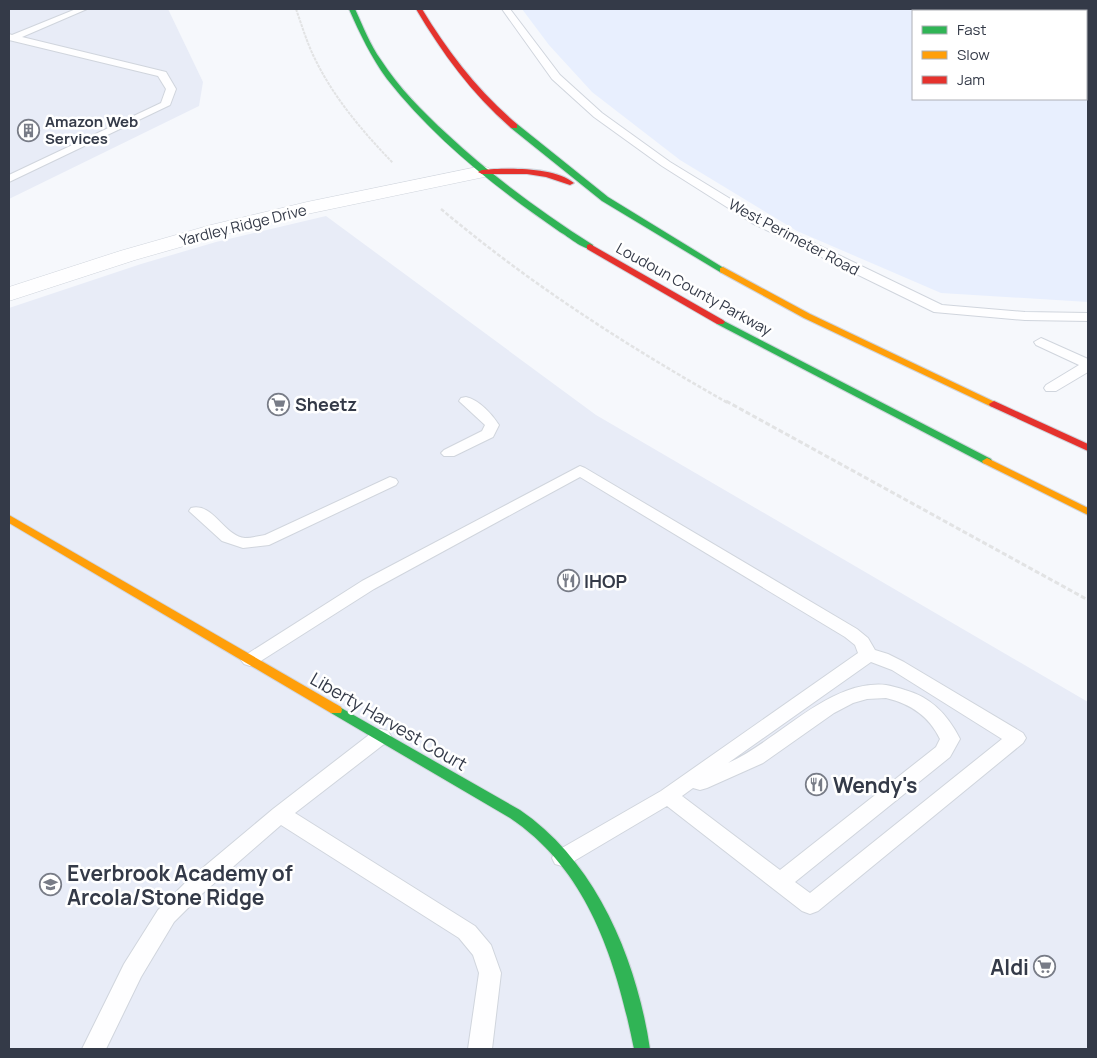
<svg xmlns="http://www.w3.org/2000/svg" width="1097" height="1058" font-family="Manrope,sans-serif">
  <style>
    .built { fill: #e8ecf7 }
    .green { fill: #e8effe; fill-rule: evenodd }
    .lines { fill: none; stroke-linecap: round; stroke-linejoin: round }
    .lane-casing { stroke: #d0d5dd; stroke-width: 2 }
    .street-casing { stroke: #d0d5dd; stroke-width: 1 }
    .fast-casing { stroke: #d0d5dd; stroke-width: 2 }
    .slow-casing { stroke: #d0d5dd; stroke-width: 2 }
    .jam-casing { stroke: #d0d5dd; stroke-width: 2 }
    .path-far2 { stroke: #e2e3e4; stroke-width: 2; stroke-dasharray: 3 1; stroke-linecap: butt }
    .path-far1 { stroke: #e2e3e4; stroke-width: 2.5; stroke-dasharray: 4 2; stroke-linecap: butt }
    .path { stroke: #e2e3e4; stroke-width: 3; stroke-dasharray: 5 2.5; stroke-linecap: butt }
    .lane { fill: #fefeff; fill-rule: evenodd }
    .street { fill: #fefeff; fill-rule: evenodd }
    .fast { fill: #30b455; fill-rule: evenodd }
    .slow { fill: #ff9f0a; fill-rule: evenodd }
    .jam { fill: #e5322d; fill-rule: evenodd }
    .labels { text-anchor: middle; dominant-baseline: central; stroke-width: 5; stroke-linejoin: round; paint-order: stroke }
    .far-poi-label { font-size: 15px; font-weight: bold; fill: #343a48; stroke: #fff; text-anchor: start }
    .far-street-label { font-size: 15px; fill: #343a48; stroke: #fff }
    .poi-label { font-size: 18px; font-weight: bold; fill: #343a48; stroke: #fff; text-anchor: start }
    .street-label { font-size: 18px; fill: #343a48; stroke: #fff }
    .near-poi-label { font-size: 21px; font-weight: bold; fill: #343a48; stroke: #fff; text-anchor: start }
  </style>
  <rect width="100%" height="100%" fill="#f6f8fc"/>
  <!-- built -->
  <g class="built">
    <path d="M9,9H168L203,82L199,106L9,199Z"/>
    <path d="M326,216L596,415L1088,702V1049H9V308L141,264L216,242Z"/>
  </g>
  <!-- green -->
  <path class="green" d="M522,9H1088V302L941,293L797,231L680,160L592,92L549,45ZM913,11H1086V99H913Z"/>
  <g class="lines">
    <defs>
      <g id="lane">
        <path d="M76,9H87L22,37L166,72L176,89L170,105L9,182V175L161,103L166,89L158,76L9,40V34L12,35Z"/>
        <path d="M502,9H510L560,75L602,113L670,162L760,217L942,305L1025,312L1088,313V321L1025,320L934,312L752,223L662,166L594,117L552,79Z"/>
        <path d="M1041,338L1088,359V372L1056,391H1046L1044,388L1046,385L1079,365L1036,345L1034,342Z"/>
        <path d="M466,397C479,400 492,414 499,425L493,437L454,456H444L441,453L444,450L482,431L485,425L459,401L461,398Z"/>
        <path d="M580,466L585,468L857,629L868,638L875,650L888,654L904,662L1023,733L1026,738L1023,743L818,911L810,914L802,911L667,806L569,864L562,866L555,864L552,858L555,852L661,791L858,653L855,645L845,637L580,477L374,589L256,664L250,666L244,664L241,660L244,656L362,581ZM871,662L892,670L1002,739L810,893L795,882L950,757L960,739C948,715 931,697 905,690C899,688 892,686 886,685C829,679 778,741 728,763ZM886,698C911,704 929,716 940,739L936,747L780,870L682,796L693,788L700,790L707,788L763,763L834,713L853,703L867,699Z"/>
        <path d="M390,477L396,479L398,482L396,485L269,545L243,548L222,541L189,511L191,508C213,502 224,536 245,538C252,538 259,536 265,535Z"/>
        <path d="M381,729L388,731L391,736L388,741L295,813L475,926L491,945L501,973L492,1049H468L479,973L473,955L459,938L281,825L203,893L174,922L141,977L106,1049H82L124,964L158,910L187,881L273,809L374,731Z"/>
      </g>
      <path id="street" d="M482,166L489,168L492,172L489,176L307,214L226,234L135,260L9,301V287L120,251L211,225L307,202Z"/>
      <g id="fast">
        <path d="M349,9H355C363,26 370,45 381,60C399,88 423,112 447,134C492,176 541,212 593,245V249C583,250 569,237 560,232C497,189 434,139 387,79C371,57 360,34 349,9Z"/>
        <path d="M511,124H517L608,197L727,270L723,273L720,272L602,201L511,128Z"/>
        <path d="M720,319L991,459L992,461L987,464L983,463L717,324V320Z"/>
        <path d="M336,705L520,810C597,862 637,961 650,1049H634C616,961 589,871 510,818L331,713L330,710L331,707Z"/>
      </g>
      <g id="slow">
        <path d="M723,267L810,314L999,404L994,407L990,406L804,318L720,272V268Z"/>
        <path d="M987,458L1088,508V515L983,463L982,461Z"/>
        <path d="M9,515L341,707L342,710L341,713H331L9,523Z"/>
      </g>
      <g id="jam">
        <path d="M416,9H422C448,52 478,91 517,124V128H511C472,94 442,53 416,9Z"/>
        <path d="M494,169C516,168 556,168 574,183L570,185L546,177L527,174H482L478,172L482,170Z"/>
        <path d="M590,244L723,320L725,322L723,324H717L587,249V245Z"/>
        <path d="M994,401L1088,444V451L990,406L989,404Z"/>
      </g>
    </defs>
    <!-- lane casing -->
    <use href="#lane" class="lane-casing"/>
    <!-- street casing -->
    <use href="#street" class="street-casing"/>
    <!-- fast casing -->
    <use href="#fast" class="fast-casing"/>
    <!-- slow casing -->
    <use href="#slow" class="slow-casing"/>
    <!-- jam casing -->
    <use href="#jam" class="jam-casing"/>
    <!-- path-far2 -->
    <path class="path-far2" d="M296,9C302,26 307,43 315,59C334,98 363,132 393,163"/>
    <!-- path-far1 -->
    <path class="path-far1" d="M441,209C530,284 627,346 728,403"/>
    <!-- path -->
    <path class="path" d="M726,401L1088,600"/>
    <!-- lane -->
    <use href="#lane" class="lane"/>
    <!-- street -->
    <use href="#street" class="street"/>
    <!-- fast -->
    <use href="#fast" class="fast"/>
    <!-- slow -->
    <use href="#slow" class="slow"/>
    <!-- jam -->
    <use href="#jam" class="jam"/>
  </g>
  <!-- icons -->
  <defs>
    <symbol id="building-ring" viewBox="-11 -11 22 22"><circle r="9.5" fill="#fff" stroke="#787c87" stroke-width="1.5"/><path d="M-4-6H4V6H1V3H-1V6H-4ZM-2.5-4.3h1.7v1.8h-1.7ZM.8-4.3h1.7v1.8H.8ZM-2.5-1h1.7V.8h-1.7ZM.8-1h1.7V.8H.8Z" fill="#787c87"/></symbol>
    <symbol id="supermarket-ring" viewBox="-11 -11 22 22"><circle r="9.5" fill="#fff" stroke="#787c87" stroke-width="1.5"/><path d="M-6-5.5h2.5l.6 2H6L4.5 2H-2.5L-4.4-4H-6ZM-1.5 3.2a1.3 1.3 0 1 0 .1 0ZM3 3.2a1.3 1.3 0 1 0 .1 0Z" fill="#787c87"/></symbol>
    <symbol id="restaurant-ring" viewBox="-11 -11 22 22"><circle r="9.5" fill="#fff" stroke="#787c87" stroke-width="1.5"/><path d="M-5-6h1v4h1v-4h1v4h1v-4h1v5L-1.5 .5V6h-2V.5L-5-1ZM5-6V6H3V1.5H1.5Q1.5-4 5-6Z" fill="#787c87"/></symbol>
    <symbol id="school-ring" viewBox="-11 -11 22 22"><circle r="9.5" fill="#fff" stroke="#787c87" stroke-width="1.5"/><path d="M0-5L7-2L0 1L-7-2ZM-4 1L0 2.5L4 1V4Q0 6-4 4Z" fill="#787c87"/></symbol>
  </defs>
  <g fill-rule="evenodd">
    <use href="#building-ring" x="16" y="118" width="25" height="25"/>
    <use href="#supermarket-ring" x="266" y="392" width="25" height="25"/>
    <use href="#restaurant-ring" x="556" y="568" width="25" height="25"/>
    <use href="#restaurant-ring" x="804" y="772" width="25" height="25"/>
    <use href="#school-ring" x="38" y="872" width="25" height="25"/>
    <use href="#supermarket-ring" x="1032" y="954" width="25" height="25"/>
  </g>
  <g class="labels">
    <!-- far-poi labels -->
    <g class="far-poi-label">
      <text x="45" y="121">Amazon Web<tspan x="45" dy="17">Services</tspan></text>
    </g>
    <!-- far-street labels -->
    <g class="far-street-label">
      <text transform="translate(243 225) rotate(-14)">Yardley Ridge Drive</text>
      <text transform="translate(794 237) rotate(28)">West Perimeter Road</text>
      <text transform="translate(694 289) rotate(29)">Loudoun County Parkway</text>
    </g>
    <!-- poi labels -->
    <g class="poi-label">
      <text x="295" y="404">Sheetz</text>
      <text x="584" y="581">IHOP</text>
    </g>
    <!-- street labels -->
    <g class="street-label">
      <text transform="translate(389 721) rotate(30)">Liberty Harvest Court</text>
    </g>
    <!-- near-poi labels -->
    <g class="near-poi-label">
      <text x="833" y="785">Wendy's</text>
      <text x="67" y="873">Everbrook Academy of<tspan x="67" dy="24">Arcola/Stone Ridge</tspan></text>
      <text x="1029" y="967" text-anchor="end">Aldi</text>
    </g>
  </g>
  <!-- border -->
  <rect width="1097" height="1058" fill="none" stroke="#343a48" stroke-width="20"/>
  <!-- legend -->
  <rect x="912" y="10" width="175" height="90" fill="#ffffff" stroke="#aeb0b6"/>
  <rect x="922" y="26" width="25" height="8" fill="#30b455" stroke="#aeb0b6"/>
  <text x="957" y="35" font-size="15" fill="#343a48">Fast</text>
  <rect x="922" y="51" width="25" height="8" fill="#ff9f0a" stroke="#aeb0b6"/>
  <text x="957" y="60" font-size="15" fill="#343a48">Slow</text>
  <rect x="922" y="76" width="25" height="8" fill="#e5322d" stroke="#aeb0b6"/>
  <text x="957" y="85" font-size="15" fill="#343a48">Jam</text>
</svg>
